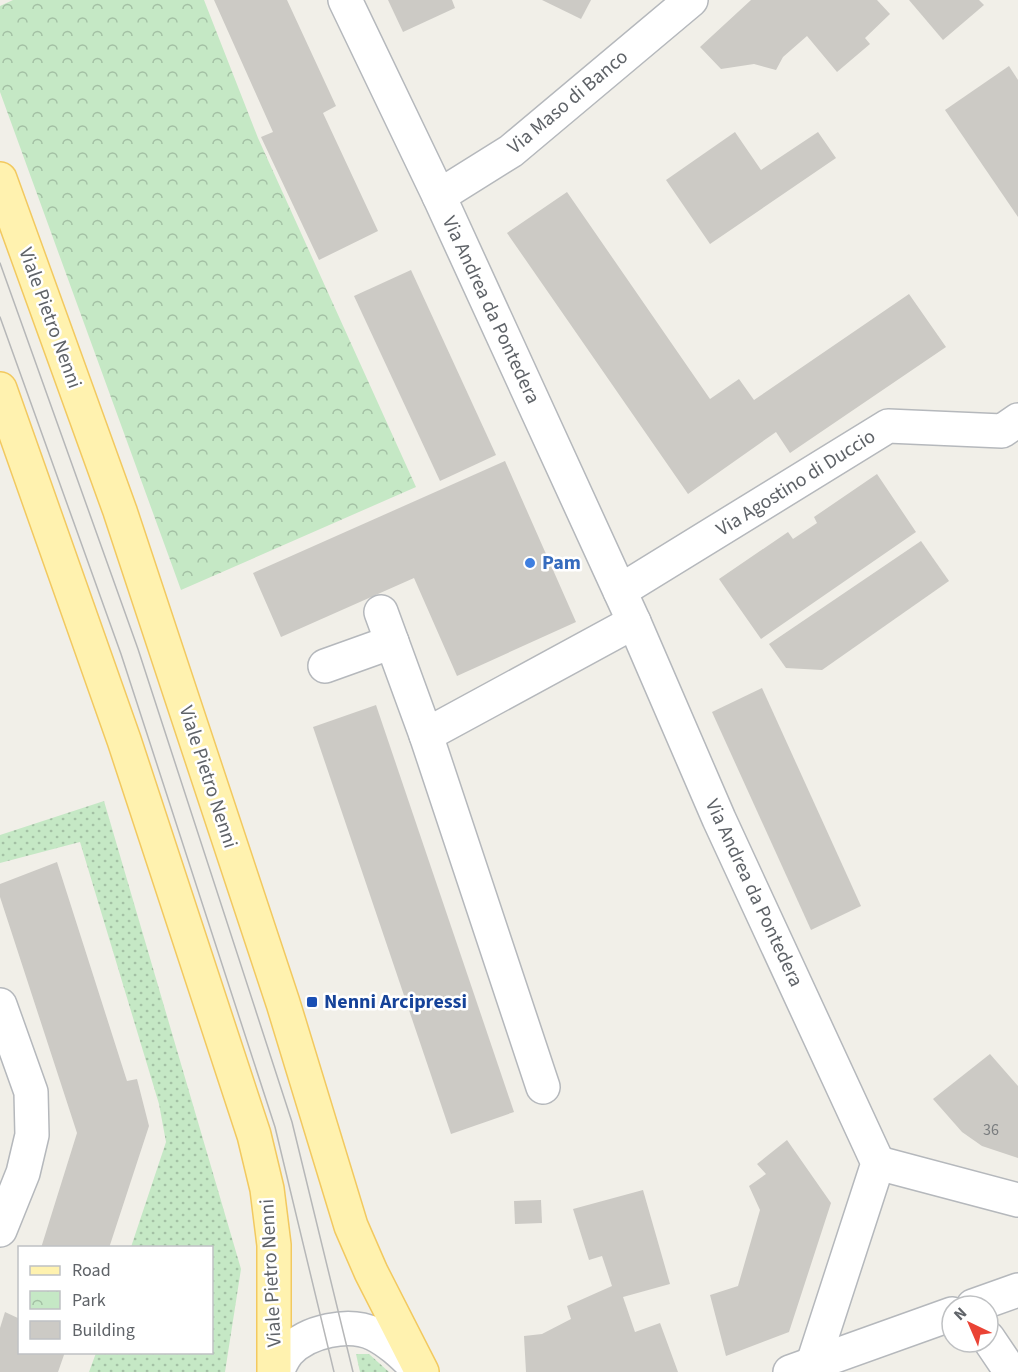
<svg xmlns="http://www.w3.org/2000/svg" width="1018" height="1372" font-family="'Source Sans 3',sans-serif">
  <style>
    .grass { fill: url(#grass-dots) }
    .park { fill: url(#park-crowns) }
    .building { fill: #cccac5 }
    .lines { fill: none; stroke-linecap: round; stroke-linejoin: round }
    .minor-casing { stroke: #b5b8bc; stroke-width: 36 }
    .major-casing { stroke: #f2c960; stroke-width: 36 }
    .minor { stroke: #fff; stroke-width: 33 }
    .major { stroke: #fff2af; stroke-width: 33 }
    .tram { stroke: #b6b7b8; stroke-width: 1.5 }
    .shop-dot { fill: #3f7fe0; stroke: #fff; stroke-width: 2 }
    .transit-dot { fill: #1a4fb4; stroke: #fff; stroke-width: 2 }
    .labels { text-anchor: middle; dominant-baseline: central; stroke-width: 5; stroke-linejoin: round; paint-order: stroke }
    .number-label { font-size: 16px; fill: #7a7d7f }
    .street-label { font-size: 20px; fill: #5f6368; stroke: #fff }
    .shop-label { font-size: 20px; font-weight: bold; fill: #366cbe; stroke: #fff; text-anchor: start }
    .transit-label { font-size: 20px; font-weight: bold; fill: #164399; stroke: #fff; text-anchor: start }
  </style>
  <defs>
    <pattern id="grass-dots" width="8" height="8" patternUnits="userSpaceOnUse" patternTransform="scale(1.5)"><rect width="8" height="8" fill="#c5e8c5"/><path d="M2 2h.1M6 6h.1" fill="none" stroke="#a3c0a4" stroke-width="1.8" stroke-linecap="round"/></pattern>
    <pattern id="park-crowns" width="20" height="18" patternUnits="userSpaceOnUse" patternTransform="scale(1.5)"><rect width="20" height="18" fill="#c5e8c5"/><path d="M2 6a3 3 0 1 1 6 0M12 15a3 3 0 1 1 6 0" fill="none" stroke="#a3c0a4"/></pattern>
  </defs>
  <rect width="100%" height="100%" fill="#f1efe8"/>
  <!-- grass -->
  <g class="grass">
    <path d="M104,801L241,1269L225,1372H89L96,1353L212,1352V1248L131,1247L166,1142L159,1104L80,842L0,863V835Z"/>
    <path d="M356,1354H369L389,1372H360Z"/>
  </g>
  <!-- park -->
  <path class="park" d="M13,0H204L258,138L416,487L181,590L0,92V6Z"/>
  <!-- building -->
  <g class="building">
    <path d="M214,0H287L336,106L323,113L378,231L319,260L261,137L273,132Z"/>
    <path d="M388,0H452L455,8L403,32Z"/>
    <path d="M542,0H591L581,19Z"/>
    <path d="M751,0H877L890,14L865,38L870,44L837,72L807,36L783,57L776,70L754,64L721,69L700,47Z"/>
    <path d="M909,0H979L984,5L943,40Z"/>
    <path d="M1009,66L1018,80V217L945,110Z"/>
    <path d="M735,132L761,170L818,132L836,158L710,244L666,180Z"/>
    <path d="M567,192L710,399L739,379L754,400L909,294L946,347L790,453L776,432L688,494L507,233Z"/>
    <path d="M411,270L496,455L440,481L354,296Z"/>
    <path d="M505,461L576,622L457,676L414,578L281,637L253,573Z"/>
    <path d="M877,474L916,532L761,639L719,579L788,532L793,539L817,523L814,517Z"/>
    <path d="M921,541L949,581L822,670L786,668L769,644Z"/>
    <path d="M762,688L861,906L811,930L712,712Z"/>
    <path d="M376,705L514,1112L451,1134L313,727Z"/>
    <path d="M57,862L127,1081L137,1079L149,1126L109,1248H41L77,1133L0,897V884Z"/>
    <path d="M990,1054L1018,1086V1158L982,1146L962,1132L933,1099Z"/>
    <path d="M787,1140L831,1203L789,1332L726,1356L710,1295L738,1286L760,1210L749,1186L766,1174L757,1164Z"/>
    <path d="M643,1190L670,1284L623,1297L635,1332L660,1323L678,1372H526L524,1336L542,1334L571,1319L567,1306L612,1286L602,1256L589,1260L573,1209Z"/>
    <path d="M541,1200L542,1223L515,1224L514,1201Z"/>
    <path d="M5,1312L20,1319V1352H65L58,1372H0V1328Z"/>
  </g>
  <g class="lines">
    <defs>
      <g id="minor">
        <path d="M345,0L439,196L634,622L719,819L878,1163L813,1363"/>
        <path d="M439,196L511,151L691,0"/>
        <path d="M620,591L888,426L1002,431L1018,420"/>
        <path d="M381,612L426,735L543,1087"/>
        <path d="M325,666L392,642"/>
        <path d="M426,735L634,622"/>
        <path d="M0,1005L31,1092L32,1135L23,1173L0,1230"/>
        <path d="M878,1163L1018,1200"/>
        <path d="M973,1306L1018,1290"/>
        <path d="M988,1338L1011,1372"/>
        <path d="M277,1372C280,1365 283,1358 288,1352C307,1331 349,1322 374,1334C392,1343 406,1358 421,1372"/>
        <path d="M790,1372L952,1314"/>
      </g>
      <g id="major">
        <path d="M0,179L120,511L283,1003L351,1226L371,1272L422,1372"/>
        <path d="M0,389L124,740L254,1135L267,1189L274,1245V1372"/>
      </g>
    </defs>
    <!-- minor casing -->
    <use href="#minor" class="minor-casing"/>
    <!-- major casing -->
    <use href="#major" class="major-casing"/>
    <!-- minor -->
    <use href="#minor" class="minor"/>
    <!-- major -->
    <use href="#major" class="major"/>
    <!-- tram -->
    <g class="tram">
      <path d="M0,263L138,649L292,1122L353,1372"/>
      <path d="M0,317L121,654L275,1127L334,1372"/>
    </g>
  </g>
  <!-- markers -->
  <circle class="shop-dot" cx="530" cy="563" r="6"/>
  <rect class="transit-dot" x="306" y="996" width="12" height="12" rx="3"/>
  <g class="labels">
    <!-- number labels -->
    <g class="number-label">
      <text x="991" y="1130">36</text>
    </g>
    <!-- street labels -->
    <g class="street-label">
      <text transform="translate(568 102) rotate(-40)">Via Maso di Banco</text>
      <text transform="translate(491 310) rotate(65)">Via Andrea da Pontedera</text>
      <text transform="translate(50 318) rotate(70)">Viale Pietro Nenni</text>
      <text transform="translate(796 483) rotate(-32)">Via Agostino di Duccio</text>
      <text transform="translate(208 777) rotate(72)">Viale Pietro Nenni</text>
      <text transform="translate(754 893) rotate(65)">Via Andrea da Pontedera</text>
      <text transform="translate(271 1273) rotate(-93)">Viale Pietro Nenni</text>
    </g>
    <!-- shop labels -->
    <g class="shop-label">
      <text x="542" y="563">Pam</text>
    </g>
    <!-- transit labels -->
    <g class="transit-label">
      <text x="324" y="1002">Nenni Arcipressi</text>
    </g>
  </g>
  <!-- legend -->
  <rect x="18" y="1246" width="195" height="108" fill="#ffffff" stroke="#bfc1c3" stroke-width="1.5"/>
  <rect x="30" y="1266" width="30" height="9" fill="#fff2af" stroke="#bfc1c3" stroke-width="1.5"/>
  <text x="72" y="1276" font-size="18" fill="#5f6368">Road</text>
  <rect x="30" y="1291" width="30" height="18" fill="url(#park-crowns)" stroke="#bfc1c3" stroke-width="1.5"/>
  <text x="72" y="1306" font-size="18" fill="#5f6368">Park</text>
  <rect x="30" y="1321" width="30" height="18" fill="#cccac5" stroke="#bfc1c3" stroke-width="1.5"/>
  <text x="72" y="1336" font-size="18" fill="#5f6368">Building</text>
  <!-- north arrow -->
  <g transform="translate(970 1324) rotate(316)"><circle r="28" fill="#ffffff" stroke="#bfc1c3" stroke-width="1.5"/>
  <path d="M0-4.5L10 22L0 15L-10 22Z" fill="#ea4335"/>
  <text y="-9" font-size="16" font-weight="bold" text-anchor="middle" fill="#5f6368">N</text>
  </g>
</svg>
